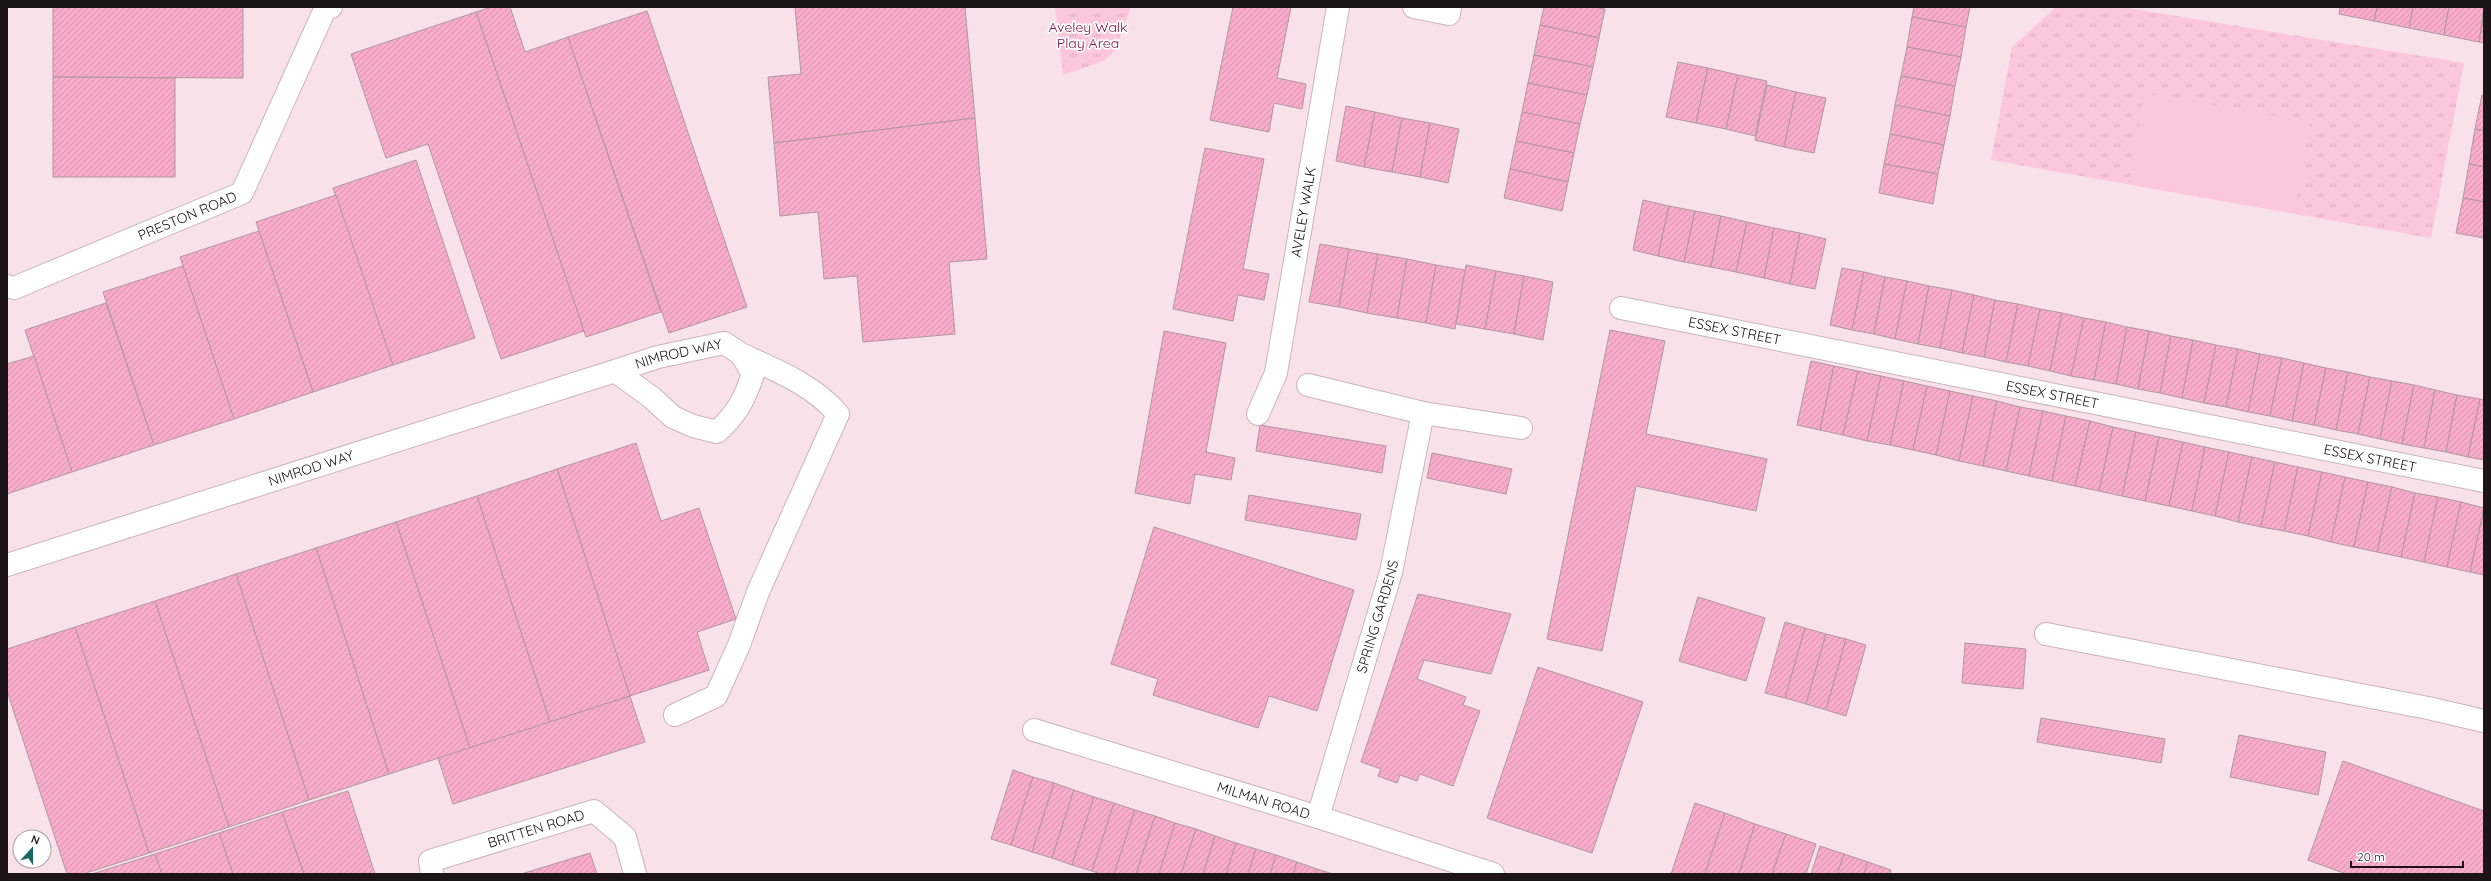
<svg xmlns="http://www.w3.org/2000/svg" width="2491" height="881" font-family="Quicksand,sans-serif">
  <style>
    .park { fill: url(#park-tufts) }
    .pitch { fill: #fdc7db }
    .building { fill: url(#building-hatch); stroke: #af98a0 }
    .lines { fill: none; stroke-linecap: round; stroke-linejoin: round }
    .service-casing { stroke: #ccb4bc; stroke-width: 24 }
    .minor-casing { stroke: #ccb4bc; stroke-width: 24 }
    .service { stroke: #fff; stroke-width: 22 }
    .minor { stroke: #fff; stroke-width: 22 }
    .labels { text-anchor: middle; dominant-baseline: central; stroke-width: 3.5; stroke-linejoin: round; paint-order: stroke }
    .park-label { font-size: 14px; fill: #82144d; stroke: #fff }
    .street-label { font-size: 14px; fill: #1c1417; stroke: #fff }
  </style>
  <defs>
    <pattern id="park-tufts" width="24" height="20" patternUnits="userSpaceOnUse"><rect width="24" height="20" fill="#fdc7db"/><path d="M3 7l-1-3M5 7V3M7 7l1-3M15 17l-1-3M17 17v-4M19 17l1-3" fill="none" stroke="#d8aabb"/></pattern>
    <pattern id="building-hatch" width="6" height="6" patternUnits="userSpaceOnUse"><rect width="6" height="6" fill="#f9acc9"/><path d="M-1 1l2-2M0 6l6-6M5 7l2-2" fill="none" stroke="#d593ac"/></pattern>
  </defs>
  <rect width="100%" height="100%" fill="#f9e1e9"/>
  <!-- park -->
  <g class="park">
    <path d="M1055,7H1131L1115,50L1104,61L1063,75Z"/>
    <path d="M2056,7H2121L2464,63L2431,238L1991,160L2012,47Z"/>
  </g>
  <!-- pitch -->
  <path class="pitch" d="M2145,93L2310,122L2294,213L2128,184Z"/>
  <!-- building -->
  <g class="building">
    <path d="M53,7H243V78L53,77Z"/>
    <path d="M491,7H510L525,52L568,37L661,312L586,337L476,12Z"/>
    <path d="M795,7H965L975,118L774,143L768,77L801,74Z"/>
    <path d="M1233,7H1291L1277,78L1306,84L1302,109L1274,103L1269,132L1210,120Z"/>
    <path d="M1544,7H1593L1605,9L1599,38L1540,25Z"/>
    <path d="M1914,7H1970L1966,27L1912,17Z"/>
    <path d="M2340,7H2377L2374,21L2339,14Z"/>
    <path d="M2377,7H2413L2409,28L2374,21Z"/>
    <path d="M2413,7H2449L2444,35L2409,28Z"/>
    <path d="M2449,7H2484L2479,42L2444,35Z"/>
    <path d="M647,11L747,307L669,333L568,37Z"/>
    <path d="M476,12L584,331L501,359L428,144L386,158L351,54Z"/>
    <path d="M2484,15V43L2479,42Z"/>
    <path d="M1912,17L1966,27L1961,57L1907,47Z"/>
    <path d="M1540,25L1599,38L1593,67L1534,55Z"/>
    <path d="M1907,47L1961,57L1955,86L1901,76Z"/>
    <path d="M1534,55L1593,67L1587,95L1528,83Z"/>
    <path d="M1678,62L1708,68L1696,123L1666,117Z"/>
    <path d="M1708,68L1738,75L1726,129L1696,123Z"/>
    <path d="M1738,75L1767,81L1755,136L1726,129Z"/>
    <path d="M1901,76L1955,86L1950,116L1895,105Z"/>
    <path d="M53,77L175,78V177H53Z"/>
    <path d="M1528,83L1587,95L1580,124L1522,112Z"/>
    <path d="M1767,85L1796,92L1784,147L1755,140Z"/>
    <path d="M1796,92L1826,98L1814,153L1784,147Z"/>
    <path d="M2482,95L2484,96V131L2475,129Z"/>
    <path d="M1895,105L1950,116L1944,145L1890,134Z"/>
    <path d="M1346,106L1375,112L1364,167L1336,161Z"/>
    <path d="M1375,112L1402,118L1392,172L1364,167Z"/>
    <path d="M1522,112L1580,124L1574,153L1516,141Z"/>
    <path d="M975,118L987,259L949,262L955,334L863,342L857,276L824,279L818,212L780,216L774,143Z"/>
    <path d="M1402,118L1430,123L1420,177L1392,172Z"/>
    <path d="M1430,123L1459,129L1448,183L1420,177Z"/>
    <path d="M2475,129L2484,131V167L2469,164Z"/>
    <path d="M1890,134L1944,145L1938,174L1884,164Z"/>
    <path d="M1516,141L1574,153L1568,182L1510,169Z"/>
    <path d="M1205,148L1264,159L1243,269L1269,274L1264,300L1238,295L1233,321L1173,309Z"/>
    <path d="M416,160L475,338L393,365L333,188Z"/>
    <path d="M1884,164L1938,174L1933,204L1879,193Z"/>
    <path d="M2469,164L2484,167V202L2463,198Z"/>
    <path d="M1510,169L1568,182L1562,211L1504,198Z"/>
    <path d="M336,195L393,365L313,392L256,222Z"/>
    <path d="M2463,198L2484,202V238L2456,233Z"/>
    <path d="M1643,200L1669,206L1658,256L1633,250Z"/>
    <path d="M1669,206L1695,211L1684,262L1658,256Z"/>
    <path d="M1695,211L1721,216L1711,267L1684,262Z"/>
    <path d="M1721,216L1747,222L1736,272L1711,267Z"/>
    <path d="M1747,222L1774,228L1764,278L1736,272Z"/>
    <path d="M1774,228L1800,233L1790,284L1764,278Z"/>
    <path d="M259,231L313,392L234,419L180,257Z"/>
    <path d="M1800,233L1826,239L1815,289L1790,284Z"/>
    <path d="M1320,244L1349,249L1339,307L1309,302Z"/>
    <path d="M1349,249L1378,254L1367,313L1339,307Z"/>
    <path d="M1378,254L1407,259L1397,318L1367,313Z"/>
    <path d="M1407,259L1436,265L1426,323L1397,318Z"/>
    <path d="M1436,265L1465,270L1455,329L1426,323Z"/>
    <path d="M1466,265L1496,271L1485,329L1456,324Z"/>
    <path d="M183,266L234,419L154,445L103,292Z"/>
    <path d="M1842,268L1864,272L1852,330L1830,325Z"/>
    <path d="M1496,271L1524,276L1514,334L1485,329Z"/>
    <path d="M1864,272L1885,277L1874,334L1852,330Z"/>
    <path d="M1524,276L1553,282L1543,340L1514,334Z"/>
    <path d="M1885,277L1907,281L1895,339L1874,334Z"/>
    <path d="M1907,281L1929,286L1918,344L1895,339Z"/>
    <path d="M1929,286L1952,290L1940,348L1918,344Z"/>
    <path d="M1952,290L1974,295L1962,353L1940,348Z"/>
    <path d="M1974,295L1995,300L1984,357L1962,353Z"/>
    <path d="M1995,300L2018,304L2006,362L1984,357Z"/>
    <path d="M106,303L154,445L72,472L25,330Z"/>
    <path d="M2018,304L2040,309L2028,366L2006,362Z"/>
    <path d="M2040,309L2062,313L2050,371L2028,366Z"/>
    <path d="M2062,313L2084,318L2071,376L2050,371Z"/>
    <path d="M2084,318L2106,322L2094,380L2071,376Z"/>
    <path d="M2106,322L2127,327L2116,384L2094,380Z"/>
    <path d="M2127,327L2149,331L2138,389L2116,384Z"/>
    <path d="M1610,330L1665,341L1646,434L1767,459L1756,511L1636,486L1602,651L1547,639Z"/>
    <path d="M1164,331L1226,343L1206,452L1235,458L1231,480L1195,474L1190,504L1135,493Z"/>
    <path d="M2149,331L2171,336L2160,393L2138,389Z"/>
    <path d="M2171,336L2193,340L2182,398L2160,393Z"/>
    <path d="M2193,340L2216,345L2204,403L2182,398Z"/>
    <path d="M2216,345L2238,349L2226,407L2204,403Z"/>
    <path d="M2238,349L2260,354L2248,412L2226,407Z"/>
    <path d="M2260,354L2282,358L2270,416L2248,412Z"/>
    <path d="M34,356L72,472L7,494V364Z"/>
    <path d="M2282,358L2304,363L2292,421L2270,416Z"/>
    <path d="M1811,361L1834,366L1820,430L1797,425Z"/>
    <path d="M2304,363L2326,368L2314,425L2292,421Z"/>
    <path d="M1834,366L1858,371L1843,435L1820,430Z"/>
    <path d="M2326,368L2348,372L2336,430L2314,425Z"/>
    <path d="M1858,371L1881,376L1867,441L1843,435Z"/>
    <path d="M2348,372L2370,377L2358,434L2336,430Z"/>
    <path d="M1881,376L1904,381L1890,445L1867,441Z"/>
    <path d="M2370,377L2392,381L2380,439L2358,434Z"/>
    <path d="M1904,381L1927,386L1913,450L1890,445Z"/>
    <path d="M2392,381L2414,385L2402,444L2380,439Z"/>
    <path d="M2414,385L2435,390L2424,448L2402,444Z"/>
    <path d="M1927,386L1950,391L1936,455L1913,450Z"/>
    <path d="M2435,390L2457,395L2446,452L2424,448Z"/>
    <path d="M1950,391L1973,396L1959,461L1936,455Z"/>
    <path d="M2457,395L2480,399L2468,457L2446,452Z"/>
    <path d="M1973,396L1997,401L1983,466L1959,461Z"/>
    <path d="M2480,399L2484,400V460L2468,457Z"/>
    <path d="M1997,401L2020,407L2006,471L1983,466Z"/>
    <path d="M2020,407L2043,411L2029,476L2006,471Z"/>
    <path d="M2043,411L2066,416L2052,481L2029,476Z"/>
    <path d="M2066,416L2090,421L2075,486L2052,481Z"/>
    <path d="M2090,421L2113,427L2099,491L2075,486Z"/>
    <path d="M1260,425L1386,446L1382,473L1256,451Z"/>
    <path d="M2113,427L2136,432L2122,496L2099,491Z"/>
    <path d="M2136,432L2159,437L2145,501L2122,496Z"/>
    <path d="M2159,437L2183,442L2169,506L2145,501Z"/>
    <path d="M2183,442L2205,447L2192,511L2169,506Z"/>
    <path d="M636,443L661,521L699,508L736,619L697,632L709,670L630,696L557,469Z"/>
    <path d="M2205,447L2229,452L2215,516L2192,511Z"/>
    <path d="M2229,452L2252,457L2238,522L2215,516Z"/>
    <path d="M1432,453L1512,469L1506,494L1427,478Z"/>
    <path d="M2252,457L2275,462L2261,527L2238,522Z"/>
    <path d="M2275,462L2298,467L2284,531L2261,527Z"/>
    <path d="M2298,467L2322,472L2308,536L2284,531Z"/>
    <path d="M557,469L630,696L550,722L477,496Z"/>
    <path d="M2322,472L2345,477L2331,542L2308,536Z"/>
    <path d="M2345,477L2368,482L2354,547L2331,542Z"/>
    <path d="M2368,482L2392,487L2377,552L2354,547Z"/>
    <path d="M2392,487L2415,493L2401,557L2377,552Z"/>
    <path d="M2415,493L2438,497L2424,562L2401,557Z"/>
    <path d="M1249,495L1361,514L1356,540L1245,520Z"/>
    <path d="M477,496L550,722L470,748L396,522Z"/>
    <path d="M2438,497L2461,502L2447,567L2424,562Z"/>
    <path d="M2461,502L2484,508L2470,572L2447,567Z"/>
    <path d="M2484,509V575L2470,572Z"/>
    <path d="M396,522L470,748L389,774L316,548Z"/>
    <path d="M1154,527L1354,590L1317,711L1269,696L1258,728L1153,695L1158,679L1111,664Z"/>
    <path d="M316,548L389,774L309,800L236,574Z"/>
    <path d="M236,574L309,800L229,827L155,601Z"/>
    <path d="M1418,594L1511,614L1491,674L1424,660L1417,679L1466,697L1463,705L1480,711L1453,786L1420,774L1417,781L1400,775L1397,783L1378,776L1381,769L1361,762Z"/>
    <path d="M1698,597L1765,618L1746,681L1679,661Z"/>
    <path d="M155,601L229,827L149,853L75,627Z"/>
    <path d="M1785,622L1805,628L1785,698L1765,693Z"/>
    <path d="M75,627L149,853L83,874H67L7,691V649Z"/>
    <path d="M1805,628L1826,634L1806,704L1785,698Z"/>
    <path d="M1826,634L1846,639L1826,710L1806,704Z"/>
    <path d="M1846,639L1866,645L1846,716L1826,710Z"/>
    <path d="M1965,643L2026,649L2023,689L1962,683Z"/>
    <path d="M1538,667L1643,702L1592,853L1487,818Z"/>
    <path d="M630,696L645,742L453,804L438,758Z"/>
    <path d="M2041,718L2165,739L2161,763L2037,742Z"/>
    <path d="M2239,735L2326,752L2318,795L2230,777Z"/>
    <path d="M2343,761L2484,811V874H2346L2308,860Z"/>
    <path d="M1013,770L1033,777L1011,845L991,839Z"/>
    <path d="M1033,777L1054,783L1032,852L1011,845Z"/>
    <path d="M1054,783L1074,790L1052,858L1032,852Z"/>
    <path d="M1074,790L1094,797L1072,865L1052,858Z"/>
    <path d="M348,791L375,874H304L282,812Z"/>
    <path d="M1094,797L1114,803L1092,871L1072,865Z"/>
    <path d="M1114,803L1135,810L1114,874H1101L1092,871Z"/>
    <path d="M1695,803L1725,813L1705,874H1671Z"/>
    <path d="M1135,810L1155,816L1136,874H1114Z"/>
    <path d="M282,812L304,874H233L219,833Z"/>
    <path d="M1725,813L1755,824L1739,874H1705Z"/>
    <path d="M1155,816L1175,823L1159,874H1136Z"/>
    <path d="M1175,823L1196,829L1181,874H1159Z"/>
    <path d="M1755,824L1786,834L1772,874H1739Z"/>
    <path d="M1196,829L1215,836L1203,874H1181Z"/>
    <path d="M219,833L233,874H162L155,854Z"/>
    <path d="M1786,834L1816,844L1806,874H1772Z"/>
    <path d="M1215,836L1236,843L1226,874H1203Z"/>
    <path d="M1236,843L1256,849L1248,874H1226Z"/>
    <path d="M1820,846L1844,854L1837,874H1811Z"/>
    <path d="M1256,849L1276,855L1270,874H1248Z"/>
    <path d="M590,853L597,874H521Z"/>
    <path d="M155,854L162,874H92Z"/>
    <path d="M1844,854L1868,862L1864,874H1837Z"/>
    <path d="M1276,855L1297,862L1293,874H1270Z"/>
    <path d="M1297,862L1317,869L1315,874H1293Z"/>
    <path d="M1868,862L1891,870L1890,874H1864Z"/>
    <path d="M1317,869L1333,874H1315Z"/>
  </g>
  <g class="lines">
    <defs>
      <g id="service">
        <path d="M1414,7L1449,14L1450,7"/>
        <path id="s1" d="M7,286L14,288L242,193L326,7H331"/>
        <path id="s2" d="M7,565L615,371L658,357L724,343L741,354L753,374C745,399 736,415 717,432L693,426L673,417L651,397L615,371"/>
        <path d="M2046,634L2428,708L2484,721"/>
        <path d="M675,715L716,696L739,645L758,592L838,414C812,384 777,371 741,354"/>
        <path id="s3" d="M432,874L430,861L594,811L625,837L635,874"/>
      </g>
      <g id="minor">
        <path id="s4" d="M1621,308L2484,481"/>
        <path d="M1308,385L1423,413"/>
        <path id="s5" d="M1258,414L1276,373L1338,7"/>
        <path id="s6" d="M1034,730L1318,817L1493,874"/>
        <path id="s7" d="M1318,817L1391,572L1423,413L1521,428"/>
      </g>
    </defs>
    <!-- service casing -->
    <use href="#service" class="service-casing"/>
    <!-- minor casing -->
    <use href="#minor" class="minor-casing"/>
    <!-- service -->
    <use href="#service" class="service"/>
    <!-- minor -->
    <use href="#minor" class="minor"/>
  </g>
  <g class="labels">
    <!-- park labels -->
    <g class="park-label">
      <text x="1088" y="27">Aveley Walk<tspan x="1088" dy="16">Play Area</tspan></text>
    </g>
    <!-- street labels -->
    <g class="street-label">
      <text stroke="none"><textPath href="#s5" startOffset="208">AVELEY WALK</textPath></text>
      <text stroke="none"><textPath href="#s1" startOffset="195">PRESTON ROAD</textPath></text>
      <text stroke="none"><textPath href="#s4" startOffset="116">ESSEX STREET</textPath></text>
      <text stroke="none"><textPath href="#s2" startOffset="704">NIMROD WAY</textPath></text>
      <text stroke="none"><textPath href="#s4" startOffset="440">ESSEX STREET</textPath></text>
      <text stroke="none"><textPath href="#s4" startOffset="764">ESSEX STREET</textPath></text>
      <text stroke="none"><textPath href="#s2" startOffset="319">NIMROD WAY</textPath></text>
      <text stroke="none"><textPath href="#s7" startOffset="209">SPRING GARDENS</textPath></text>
      <text stroke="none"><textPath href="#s6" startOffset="240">MILMAN ROAD</textPath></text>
      <text stroke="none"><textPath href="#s3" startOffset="124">BRITTEN ROAD</textPath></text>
    </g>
  </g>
  <!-- border -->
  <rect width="2491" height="881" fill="none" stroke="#1c1417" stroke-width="16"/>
  <!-- north arrow -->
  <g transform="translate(32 849) rotate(21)"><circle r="19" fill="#ffffff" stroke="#a4a1a2"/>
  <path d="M0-3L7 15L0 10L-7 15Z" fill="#1b6762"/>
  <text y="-6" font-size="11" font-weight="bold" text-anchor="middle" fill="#1c1417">N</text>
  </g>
  <!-- scale -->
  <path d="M2351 861v6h112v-6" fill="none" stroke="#1c1417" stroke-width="2"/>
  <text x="2357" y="861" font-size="12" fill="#1c1417" stroke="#ffffff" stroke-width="3" paint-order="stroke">20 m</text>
</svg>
